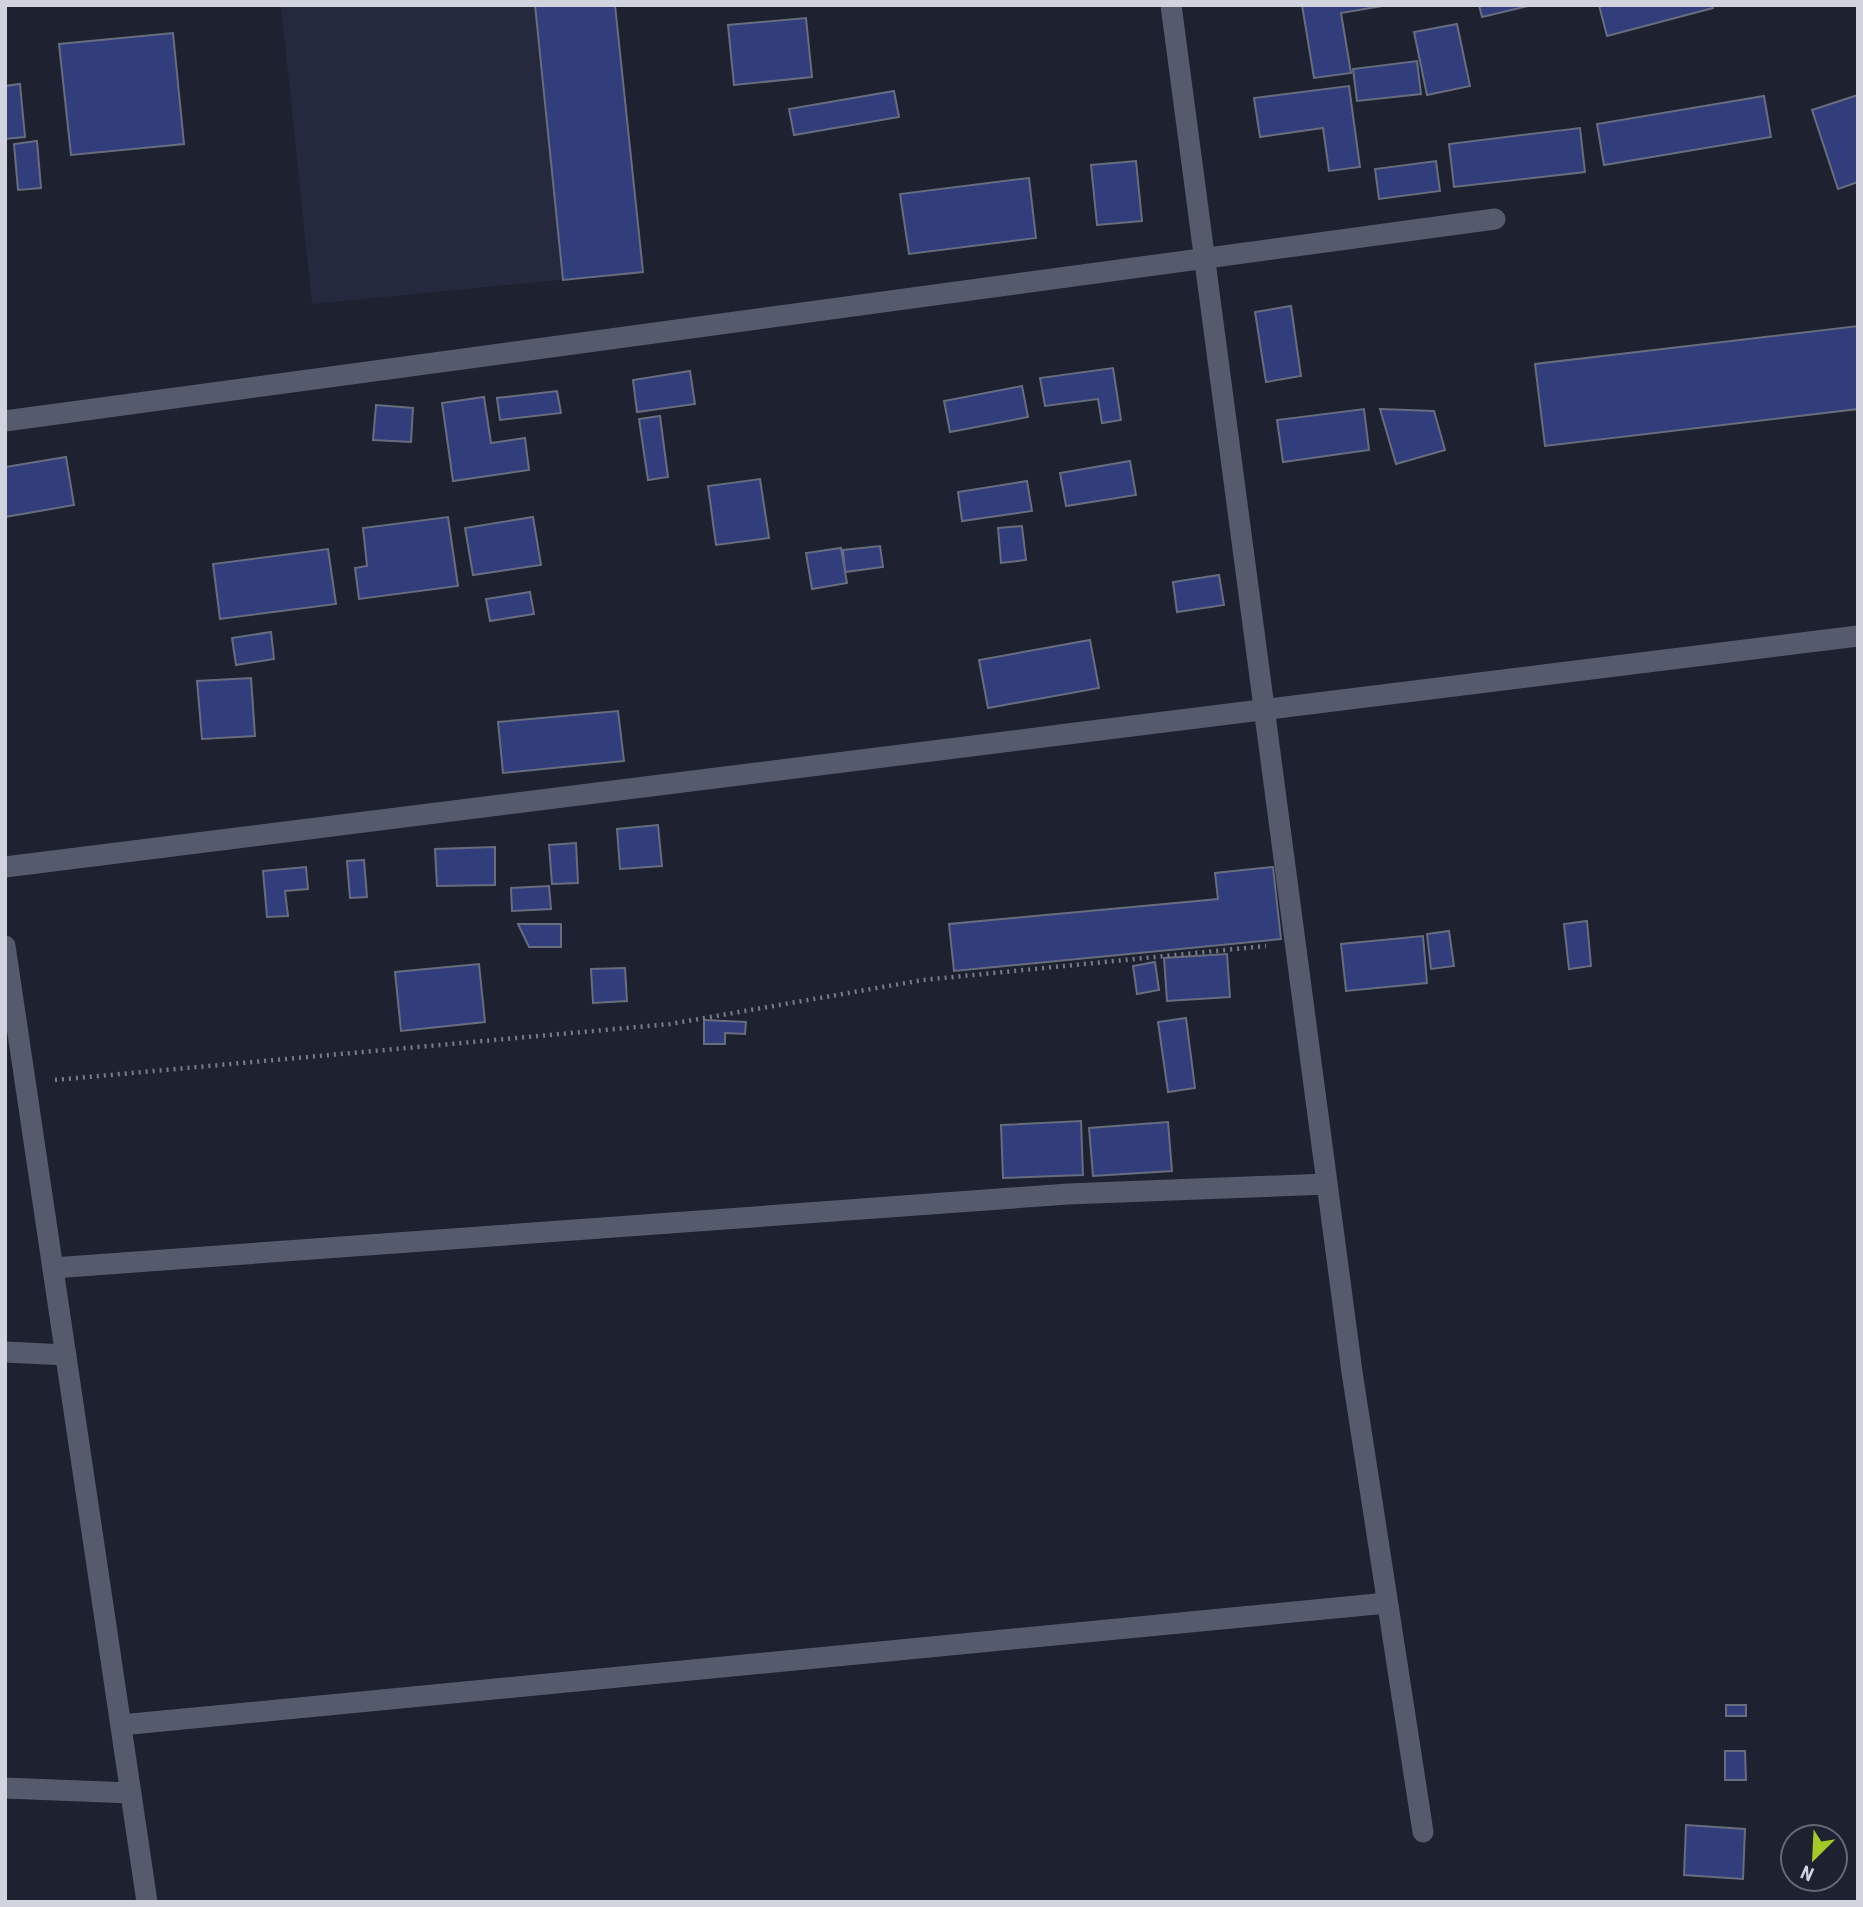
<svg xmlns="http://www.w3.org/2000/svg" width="1863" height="1907" font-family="'Roboto Condensed',sans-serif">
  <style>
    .built { fill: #24293e }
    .building { fill: #323d7c; stroke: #676d7f; stroke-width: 2 }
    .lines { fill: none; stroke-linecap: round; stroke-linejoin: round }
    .path { stroke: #797c89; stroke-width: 4.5; stroke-dasharray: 2 5; stroke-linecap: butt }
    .minor { stroke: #555a6c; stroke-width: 21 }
  </style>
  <rect width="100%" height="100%" fill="#1d2130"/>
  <!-- built -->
  <path class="built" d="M281,5H615L643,272L312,304Z"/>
  <!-- building -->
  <g class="building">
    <path d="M535,5H615L643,272L563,280Z"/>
    <path d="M1302,5H1388L1341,13L1351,73L1314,78Z"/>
    <path d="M1479,5H1532L1482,17Z"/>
    <path d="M1599,5H1712L1713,8L1607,36Z"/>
    <path d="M806,18L812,77L734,85L728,25Z"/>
    <path d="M1457,24L1470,86L1427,95L1414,32Z"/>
    <path d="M173,33L184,144L71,155L59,44Z"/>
    <path d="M1417,61L1421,94L1357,101L1353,69Z"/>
    <path d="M20,84L25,137L5,139V86Z"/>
    <path d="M1349,86L1360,167L1329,171L1323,128L1260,137L1254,98Z"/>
    <path d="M894,91L899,117L794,135L789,109Z"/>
    <path d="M1858,95V182L1838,189L1812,110Z"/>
    <path d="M1764,96L1771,137L1604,165L1597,124Z"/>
    <path d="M1580,128L1585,172L1454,187L1449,144Z"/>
    <path d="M37,141L41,188L18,190L14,144Z"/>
    <path d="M1136,161L1142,221L1097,225L1091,165Z"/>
    <path d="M1436,161L1440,191L1379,199L1375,169Z"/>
    <path d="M1029,178L1036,238L909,254L900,194Z"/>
    <path d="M1291,306L1301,376L1266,382L1255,312Z"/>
    <path d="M1858,326V409L1545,446L1535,364Z"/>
    <path d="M1113,368L1121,420L1102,423L1098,399L1045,406L1040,378Z"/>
    <path d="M690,371L695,404L637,412L633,380Z"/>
    <path d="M1022,386L1028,417L950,432L944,401Z"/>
    <path d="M557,391L561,413L500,420L497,398Z"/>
    <path d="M484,397L491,443L525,438L529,470L453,481L442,403Z"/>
    <path d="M376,405L413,408L411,442L373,440Z"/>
    <path d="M1364,409L1369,450L1283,462L1277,420Z"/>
    <path d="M1380,409L1434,411L1445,450L1396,464Z"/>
    <path d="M660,416L668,477L648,480L639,419Z"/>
    <path d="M66,457L74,505L5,517V467Z"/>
    <path d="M1130,461L1136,495L1066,506L1060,473Z"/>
    <path d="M760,479L769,538L716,545L708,486Z"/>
    <path d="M1027,481L1032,511L962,521L958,492Z"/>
    <path d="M448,517L458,586L359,599L355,568L367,566L363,528Z"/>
    <path d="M533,517L541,565L473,575L465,528Z"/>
    <path d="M1022,526L1026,560L1001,563L998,528Z"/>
    <path d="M880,546L883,567L845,572L843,550Z"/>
    <path d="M841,548L847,583L812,589L806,553Z"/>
    <path d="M328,549L336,604L220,619L213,564Z"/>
    <path d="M1219,575L1224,605L1177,612L1173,582Z"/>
    <path d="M530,592L534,614L490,621L486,599Z"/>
    <path d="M271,632L274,659L236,665L232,638Z"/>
    <path d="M1090,640L1099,688L988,708L979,660Z"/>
    <path d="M251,678L255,736L202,739L197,681Z"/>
    <path d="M618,711L624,761L503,773L498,722Z"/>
    <path d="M658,825L662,866L620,869L617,829Z"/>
    <path d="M576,843L578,883L552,884L549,845Z"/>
    <path d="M495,847V885L437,886L435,849Z"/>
    <path d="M364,860L367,897L350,898L347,861Z"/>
    <path d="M306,867L308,889L285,891L288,916L267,917L263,871Z"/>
    <path d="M1273,867L1281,939L954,971L949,924L1218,899L1215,873Z"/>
    <path d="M549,886L551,909L512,911L511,888Z"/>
    <path d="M1587,921L1591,966L1569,969L1564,924Z"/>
    <path d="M518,924H561V947H529Z"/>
    <path d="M1449,931L1454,966L1431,969L1427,934Z"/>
    <path d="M1423,936L1427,983L1346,991L1341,944Z"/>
    <path d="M1227,954L1230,997L1167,1001L1164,958Z"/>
    <path d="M1155,962L1159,990L1137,994L1133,966Z"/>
    <path d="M479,964L485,1022L401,1031L395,972Z"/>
    <path d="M625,968L627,1001L593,1003L591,969Z"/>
    <path d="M1186,1018L1195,1088L1168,1092L1158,1022Z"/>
    <path d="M704,1020L746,1022L745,1034L725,1033V1044H704Z"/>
    <path d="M1081,1121L1083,1175L1003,1178L1001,1125Z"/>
    <path d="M1168,1122L1172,1171L1093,1176L1089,1128Z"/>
    <rect x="1726" y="1705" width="20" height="11"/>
    <path d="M1725,1751H1745L1746,1780H1725Z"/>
    <path d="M1686,1825L1745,1829L1743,1879L1684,1875Z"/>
  </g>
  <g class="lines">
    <!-- path -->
    <path class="path" d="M55,1080L670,1024L923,980L1266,946"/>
    <!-- minor -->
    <g class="minor">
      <path d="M1171,5L1352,1372L1423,1832"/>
      <path d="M5,421L1495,219"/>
      <path d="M5,867C623,791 1240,711 1858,636"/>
      <path d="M5,946L147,1902"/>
      <path d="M53,1268L1068,1194L1327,1184"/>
      <path d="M5,1352L66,1355"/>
      <path d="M121,1725L1387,1603"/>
      <path d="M5,1788L131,1793"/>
    </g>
  </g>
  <!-- border -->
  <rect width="1863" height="1907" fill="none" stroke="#d1d4df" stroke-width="14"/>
  <!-- north arrow -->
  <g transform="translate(1814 1858) rotate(204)"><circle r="33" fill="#1d2130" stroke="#656976" stroke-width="2"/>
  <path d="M0-5L12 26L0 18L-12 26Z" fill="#a2c928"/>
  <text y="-10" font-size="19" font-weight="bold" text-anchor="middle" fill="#d1d4df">N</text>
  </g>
</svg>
